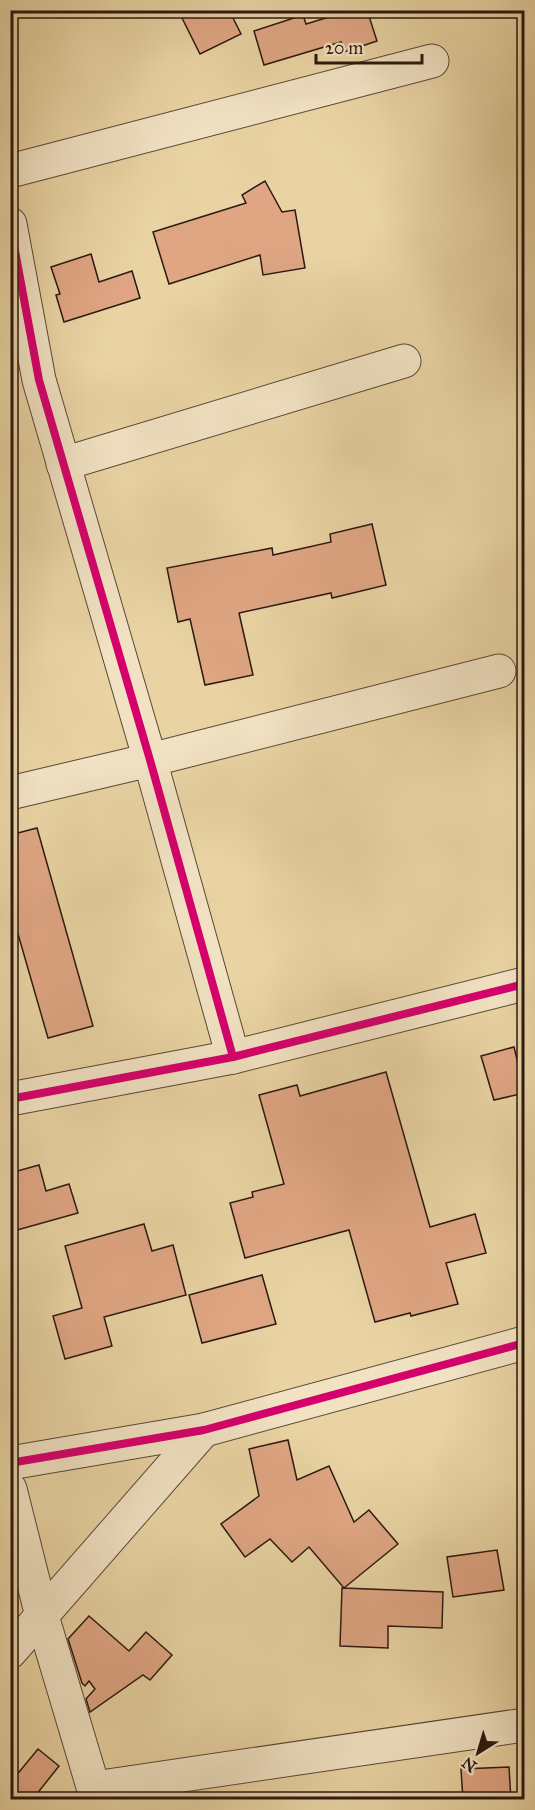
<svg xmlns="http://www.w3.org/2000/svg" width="535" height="1810" font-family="'IM FELL Great Primer',serif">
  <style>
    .building { fill: #e0a684; stroke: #2b1912; stroke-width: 1.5 }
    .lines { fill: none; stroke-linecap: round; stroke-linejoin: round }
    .minor-casing { stroke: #5a4836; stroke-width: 35 }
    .minor { stroke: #f1e2c3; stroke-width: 33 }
    .cycleway-casing { stroke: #f1e2c3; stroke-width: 11 }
    .cycleway { stroke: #d6006c; stroke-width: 8 }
  </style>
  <rect width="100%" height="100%" fill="#e9d3a3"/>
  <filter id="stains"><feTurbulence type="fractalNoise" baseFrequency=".00333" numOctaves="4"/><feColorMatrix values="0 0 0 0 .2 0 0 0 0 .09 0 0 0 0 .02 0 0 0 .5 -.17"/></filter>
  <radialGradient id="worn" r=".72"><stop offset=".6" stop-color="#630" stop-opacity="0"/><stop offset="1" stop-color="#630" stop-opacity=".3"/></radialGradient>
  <!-- building -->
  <g class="building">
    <path d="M178,10H229L241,34L200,54Z"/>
    <path d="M352,10H367L377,41L344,52L341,42L264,65L254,31L303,15L306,24Z"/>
    <path d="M265,181L282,212L295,210L305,268L263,275L260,255L169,284L153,232L246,203L242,195Z"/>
    <path d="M91,254L99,282L132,271L140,298L64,322L56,295L60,294L51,267Z"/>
    <path d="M372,524L386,585L332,598L331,593L239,613L253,675L205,685L190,619L178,622L167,568L272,548L273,555L331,542L330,534Z"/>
    <path d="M37,828L93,1026L48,1038L16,927L10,929V835Z"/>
    <path d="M514,1047L525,1093L494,1100L481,1056Z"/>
    <path d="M386,1072L430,1227L475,1214L486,1253L446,1263L458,1304L411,1316L410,1313L375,1322L349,1230L245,1258L230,1203L253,1197L252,1192L284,1184L259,1095L297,1085L300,1096Z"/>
    <path d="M39,1165L46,1191L69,1184L78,1213L10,1232V1173Z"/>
    <path d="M144,1224L152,1251L173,1245L186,1295L104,1317L112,1346L65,1359L53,1316L82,1308L65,1246Z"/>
    <path d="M262,1275L276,1324L202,1343L189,1295Z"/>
    <path d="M288,1440L297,1480L329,1466L354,1522L369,1510L398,1544L344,1588L443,1592L442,1628L388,1626V1648L340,1646L342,1588H344L309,1547L292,1562L270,1539L245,1557L221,1524L259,1496L249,1449Z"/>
    <path d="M497,1550L504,1590L453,1597L447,1557Z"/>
    <path d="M89,1616L129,1651L146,1632L172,1655L150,1680L143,1675L90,1712L86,1699L95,1689L89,1681L85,1686L82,1683L68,1639Z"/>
    <path d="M38,1749L59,1766L32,1800H10V1783Z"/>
    <path d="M509,1767L511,1800H463L461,1769Z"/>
  </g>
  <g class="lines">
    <defs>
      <g id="minor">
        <path d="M10,171L432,61"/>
        <path d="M10,224L39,380L150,760L233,1057"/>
        <path d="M63,464L404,361"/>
        <path d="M10,793L150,760L499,671"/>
        <path d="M10,1099L233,1057L524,984"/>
        <path d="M10,1463L204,1430L524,1343"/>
        <path d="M10,1489L42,1616L97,1800"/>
        <path d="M10,1652L204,1430"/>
        <path d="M94,1788L524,1725"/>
      </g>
    </defs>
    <!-- minor casing -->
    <use href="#minor" class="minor-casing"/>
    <!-- minor -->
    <use href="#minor" class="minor"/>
    <defs>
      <g id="cycleway">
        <path d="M10,224L39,380L150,760L233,1057"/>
        <path d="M10,1099L233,1057L524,984"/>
        <path d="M10,1463L204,1430L524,1343"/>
      </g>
    </defs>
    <!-- cycleway casing -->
    <use href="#cycleway" class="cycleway-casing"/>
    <!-- cycleway -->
    <use href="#cycleway" class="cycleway"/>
  </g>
  <!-- margin -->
  <rect width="535" height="1810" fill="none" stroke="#e9d3a3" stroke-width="36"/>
  <rect x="12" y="12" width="511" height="1786" fill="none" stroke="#2b1912" stroke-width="3"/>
  <rect x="18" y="18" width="499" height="1774" fill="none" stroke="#2b1912" stroke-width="1.5"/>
  <!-- north arrow -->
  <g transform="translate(478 1753) rotate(217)" stroke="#f1e2c3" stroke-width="4.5" paint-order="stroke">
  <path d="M0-4.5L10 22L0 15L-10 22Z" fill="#2b1912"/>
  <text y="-9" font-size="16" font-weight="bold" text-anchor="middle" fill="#2b1912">N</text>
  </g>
  <!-- scale -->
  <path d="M316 54v9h106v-9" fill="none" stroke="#2b1912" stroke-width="3"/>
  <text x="325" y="54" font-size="18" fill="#2b1912" stroke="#f1e2c3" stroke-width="4.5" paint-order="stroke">20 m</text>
  <rect width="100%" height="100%" filter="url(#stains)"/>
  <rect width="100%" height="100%" fill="url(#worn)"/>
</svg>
